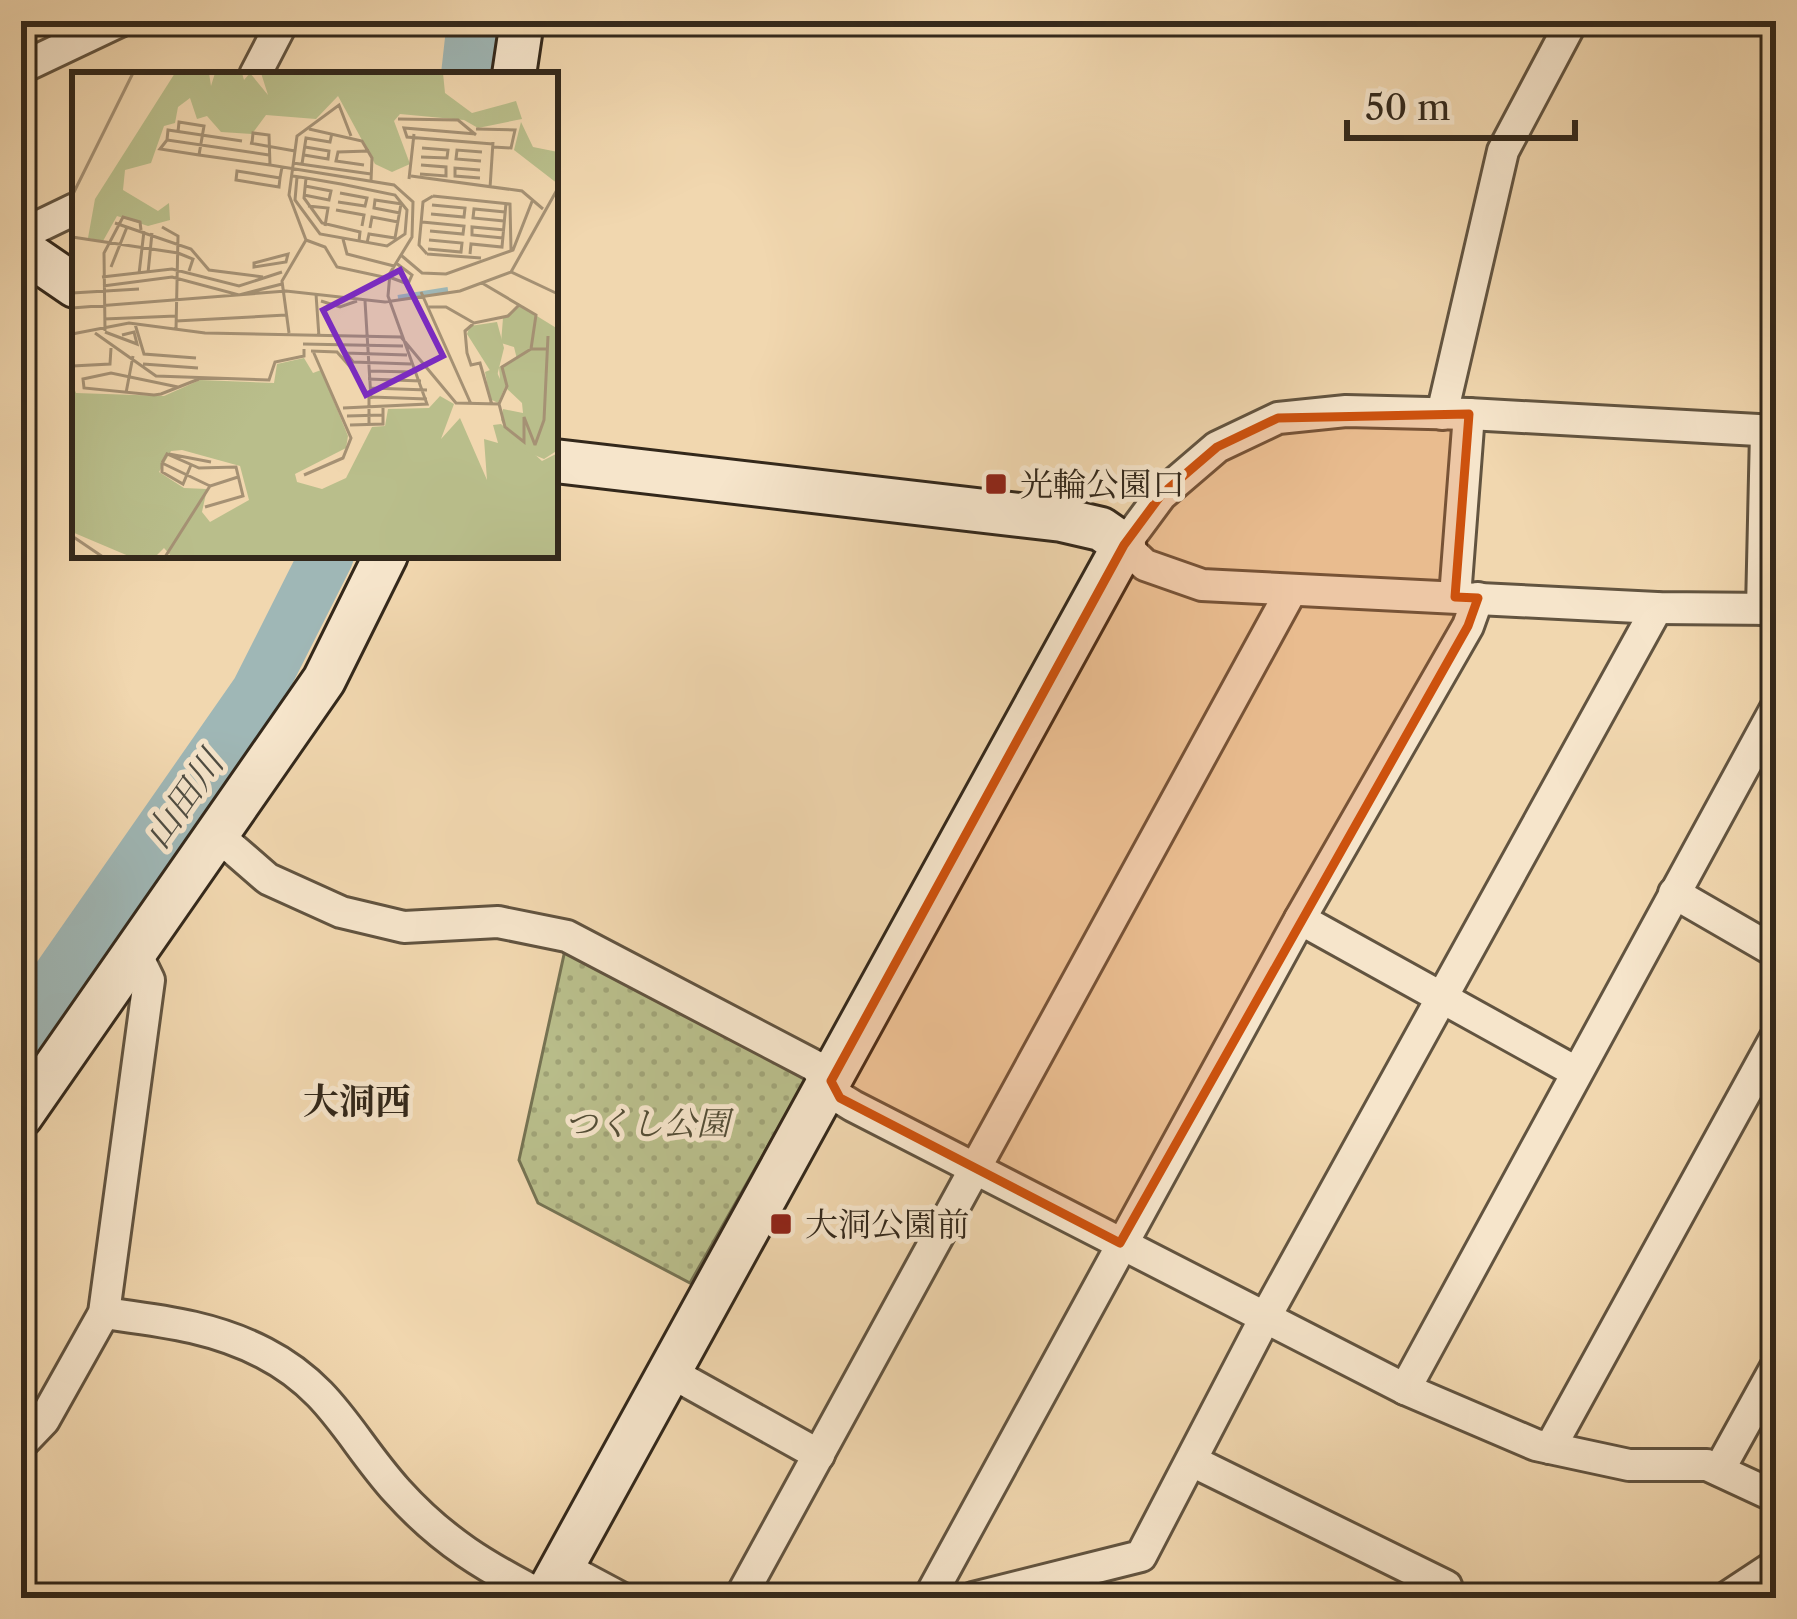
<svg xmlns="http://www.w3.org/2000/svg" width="1797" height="1619" font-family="'Libre Caslon Text','Noto Serif JP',serif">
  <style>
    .grass { fill: url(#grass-dots); stroke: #767353; stroke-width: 3 }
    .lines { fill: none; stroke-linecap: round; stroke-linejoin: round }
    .river { stroke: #9fb7b6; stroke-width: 54 }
    .street-casing { stroke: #625440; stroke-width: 36 }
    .secondary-casing { stroke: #33281b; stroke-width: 48 }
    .street { stroke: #f6e5cb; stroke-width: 30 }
    .secondary { stroke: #f6e5cb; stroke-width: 42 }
    .marked { fill: #cd520e; fill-opacity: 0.2; stroke: #cd520e; stroke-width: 9; stroke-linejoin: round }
    .poi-dot { fill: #8f2418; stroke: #f6e5cb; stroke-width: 4.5 }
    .labels { text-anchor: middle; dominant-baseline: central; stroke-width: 10; stroke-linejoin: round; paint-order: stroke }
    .poi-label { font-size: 33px; fill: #33281b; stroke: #f6e5cb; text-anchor: start }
    .park-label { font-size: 33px; font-style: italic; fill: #544e37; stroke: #f6e5cb }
    .water-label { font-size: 36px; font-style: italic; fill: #4e4c42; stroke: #f6e5cb }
    .neighbourhood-label { font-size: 36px; font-weight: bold; fill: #33281b; stroke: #f6e5cb }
    .inset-river { fill: none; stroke: #9fb7b6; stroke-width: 6 }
    .inset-road { fill: none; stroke: #a59174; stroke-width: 3 }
    .view { fill: #7b2cbf; fill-opacity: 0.15; stroke: #7b2cbf; stroke-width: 6 }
    .inset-edge { fill: none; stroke: #33281b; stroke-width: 6 }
  </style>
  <defs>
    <pattern id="grass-dots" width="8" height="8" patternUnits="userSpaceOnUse" patternTransform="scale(3)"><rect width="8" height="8" fill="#b9be8b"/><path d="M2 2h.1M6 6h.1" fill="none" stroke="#a0a377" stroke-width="1.8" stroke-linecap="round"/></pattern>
  </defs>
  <rect width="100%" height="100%" fill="#f1d7af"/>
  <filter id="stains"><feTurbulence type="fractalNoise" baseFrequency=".00167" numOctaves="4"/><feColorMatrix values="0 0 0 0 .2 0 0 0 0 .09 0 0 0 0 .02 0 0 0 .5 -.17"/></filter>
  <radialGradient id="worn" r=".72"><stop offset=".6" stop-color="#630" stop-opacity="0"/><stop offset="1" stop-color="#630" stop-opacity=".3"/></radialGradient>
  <!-- grass -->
  <path class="grass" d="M565,950L809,1074L690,1283L538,1203L519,1160Z"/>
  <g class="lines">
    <!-- river -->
    <g class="river">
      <path d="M468,75L474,21"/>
      <path d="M21,1032L258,692L327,555"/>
    </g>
    <defs>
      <g id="street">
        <path d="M21,68L120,21"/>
        <path d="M255,75L283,21"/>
        <path d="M21,235L75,209"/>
        <path d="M1442,414L1503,151L1572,21"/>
        <path d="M1776,431L1469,414L1346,411L1278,418L1217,447L1161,495L1124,545L1145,565L1202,585L1657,608L1776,609"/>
        <path d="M1455,597L1469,414"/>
        <path d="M1762,609L1766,432"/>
        <path d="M216,834L268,879L341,912L404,927L498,922L567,936L815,1066L840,1098L853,1106L1405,1389L1536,1445L1629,1465H1707L1776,1497"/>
        <path d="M1674,893L1776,952"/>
        <path d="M1300,919L1576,1072"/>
        <path d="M104,1313C161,1321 212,1326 264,1353C332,1388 350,1439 397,1491C443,1542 486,1567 546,1598"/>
        <path d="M670,1372L819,1455"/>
        <path d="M1405,1389L1776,708"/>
        <path d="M21,1444L44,1420L104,1313L149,980L134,949"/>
        <path d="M1550,1448L1776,1037"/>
        <path d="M1192,1461L1446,1586V1598"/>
        <path d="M1719,1470L1776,1367"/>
        <path d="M563,1567L621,1598"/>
        <path d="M740,1598L1291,591"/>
        <path d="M929,1598L1300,919L1468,626L1478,598"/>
        <path d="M973,1598L1141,1556L1266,1316L1657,608"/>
        <path d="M1726,1598L1776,1565"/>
      </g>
      <g id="secondary">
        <path d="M514,75L522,21"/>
        <path d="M21,249L75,286"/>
        <path d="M21,1116L324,680L386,555"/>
        <path d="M545,1598L1124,545L1101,529L1062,520L555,461"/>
      </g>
    </defs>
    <!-- street casing -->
    <use href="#street" class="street-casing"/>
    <!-- secondary casing -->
    <use href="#secondary" class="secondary-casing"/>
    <!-- street -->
    <use href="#street" class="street"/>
    <!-- secondary -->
    <use href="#secondary" class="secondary"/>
  </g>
  <!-- marked area -->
  <path class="marked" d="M1469,414L1455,597L1478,598L1468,626L1120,1243L840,1098L831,1081L1124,545L1161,495L1217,447L1278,418Z"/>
  <!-- markers -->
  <g class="poi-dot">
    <rect x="984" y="472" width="24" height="24" rx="6"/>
    <rect x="769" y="1212" width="24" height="24" rx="6"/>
  </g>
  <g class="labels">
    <!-- poi labels -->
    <g class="poi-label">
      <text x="1020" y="484">光輪公園口</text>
      <text x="805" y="1224">大洞公園前</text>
    </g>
    <!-- park labels -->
    <g class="park-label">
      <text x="647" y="1123">つくし公園</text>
    </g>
    <!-- water labels -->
    <g class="water-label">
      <text transform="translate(183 799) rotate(-55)">山田川</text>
    </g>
    <!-- neighbourhood labels -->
    <g class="neighbourhood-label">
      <text x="357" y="1101">大洞西</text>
    </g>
  </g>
  <!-- overview -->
  <g transform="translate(72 72)">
    <rect width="486" height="486" fill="#f1d7af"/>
    <path d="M103,1H137L139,14L143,1H170L172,8L178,1L196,23L189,1H371L373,21L400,41L444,29L450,47L406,56L392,48L328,42L322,49L338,92L320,100L303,92L266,24L244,47L194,43L180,62L149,60L135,44L125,47L118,26L106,35L103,51L92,54L79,91L53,98L51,118L86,139L97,131L98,148L76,154L45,144L31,169L16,166L23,127ZM449,50L461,75L486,80V112L442,78ZM425,250L432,276L424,308L395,262L398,254ZM232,286L241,301L249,298L276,364L274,376L223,402L225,410L250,417L274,406L300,355L313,354L316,337L357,336L368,324L382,332L369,367L388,346L415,408L412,367L426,371L421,353L429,352L470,389L486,381V485H100L92,476L83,485H59L0,460V311L4,321L92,324L128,308L202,311L205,292ZM110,378L168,394L177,428L138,450L130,440L135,417L112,416L87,400L99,379Z" fill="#b9be8b" fill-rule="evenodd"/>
    <path d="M447,233L486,257V378L472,387L443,375L429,348L431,337L451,341L450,331L433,315L426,331L418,327L413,300L423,296L428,307L427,295L445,287L442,275L429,271L431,246Z" fill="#b9be8b"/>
    <path class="inset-river" d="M326,226L376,218"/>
    <path class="inset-road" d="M326,47L386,48L404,63M237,57L290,69L300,86L299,109M404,57L443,58L439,76L421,75M404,62L332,56L335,65L421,72M95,68L88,77L127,83L132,54L107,50L106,60M170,69L96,58L95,68L197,83M178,71L223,79M180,71L181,61L197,63L198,93L322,113L341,130L340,165L318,201L316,224L355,332L271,336M127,83L198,93M232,83L256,87L257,79L233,75M349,85L375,86L376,78L350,76M409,89L384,87L385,78L410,80M221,91L299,102M230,92L234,66L258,70L260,61M292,93L264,89L266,80L297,79M348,102L374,104V95L349,93M220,104H221L234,106L269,112L323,123L335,138L333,162L315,174L248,162L223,128L225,105M339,104L450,119L471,137M208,106L165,99L164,108L207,115L208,106L210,95M234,106L232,126L250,151L288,160L287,169M408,106L383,104V96L408,98M337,107L342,62M418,116L421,70M232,123L257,128L259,119L233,114M0,124L61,1M361,124L438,132L439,178M266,130L293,134L295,126L268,121M236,134L256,136L253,154M264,138L292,143L290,154M328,141L302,136L303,128L330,132M359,142L392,145L393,136L360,133M432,149L401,146L402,137L433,140M350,150L392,154L391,162L358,159M43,151L119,177L137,198L191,205M90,155L106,164L104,258M298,156L300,145L326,150M0,165L106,181L121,187L117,199M431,166L400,163V155L433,158M271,167L275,182L322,194M234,168L253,175L265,195L316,206M295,171L297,162L323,166L329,132M356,177L389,180L390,171L357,168M216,182L214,190L182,195V191ZM355,182L347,173L351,130L361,124M355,182L409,186M398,182L399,172L430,175L434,131M330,184L350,201L374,202L441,178L461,127M39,195L55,155M439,200L486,116M76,201L80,161M67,202L72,159M30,205L100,197L167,214L210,200M317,205L336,212L340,203L324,191M410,211L464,243L459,277H476M31,214L100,205L167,223L210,212M349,220L399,332M0,221L67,217M244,222L247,265M249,229L268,235L285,229M293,229L299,327M357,235H374L402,251L436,244L448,232M0,236L214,219L313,230L388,219L439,200L486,222M32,247L104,244M104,249L214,243M63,252L72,282L124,286M401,252L393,259L395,281L399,293L408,291L420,333M33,259L32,181L51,145L68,150L69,158M33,260L65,272L62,260L50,263M23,261L84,304L197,308L203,290L232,284V277M217,261L210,209L234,168L217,123L225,64L267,33L279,64M0,262L57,251L133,261L329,265L384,331L427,332M267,271L281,290L339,292M231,272L331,274M459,277L430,295L435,314L427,332L433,355L452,370V345L463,373M239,279L265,280L281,298L297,325V351M273,281L335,283M71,292L126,296M0,294L38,292L39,276M296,299L342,300M296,307L349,309M106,315L39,301L11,307L12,316L82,323L89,322L127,307M299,316L355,318M54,321L61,284M299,325L355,327M275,344L311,343M278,353L311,352V334M463,373L472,348L476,264M97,382L139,390M90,391L95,382L127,396L164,395L171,424L133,435M90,391V400L111,412L119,393M90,391L138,414M232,403L271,386L279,366L241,279M0,464L31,485M93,485L138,414L166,405"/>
    <path class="view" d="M328,198L371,284L294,323L251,238Z"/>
    <rect width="486" height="486" class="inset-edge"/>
  </g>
  <!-- margin -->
  <rect width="1797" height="1619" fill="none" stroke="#f1d7af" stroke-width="72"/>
  <rect x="24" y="24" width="1749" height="1571" fill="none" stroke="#33281b" stroke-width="6"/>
  <rect x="36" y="36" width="1725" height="1547" fill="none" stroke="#33281b" stroke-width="3"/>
  <!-- scale -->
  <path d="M1347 120v18h228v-18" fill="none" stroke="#33281b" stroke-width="6"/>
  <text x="1365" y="120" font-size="36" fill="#33281b" stroke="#f6e5cb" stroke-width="9" paint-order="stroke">50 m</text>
  <rect width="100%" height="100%" filter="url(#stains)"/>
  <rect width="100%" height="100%" fill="url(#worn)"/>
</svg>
